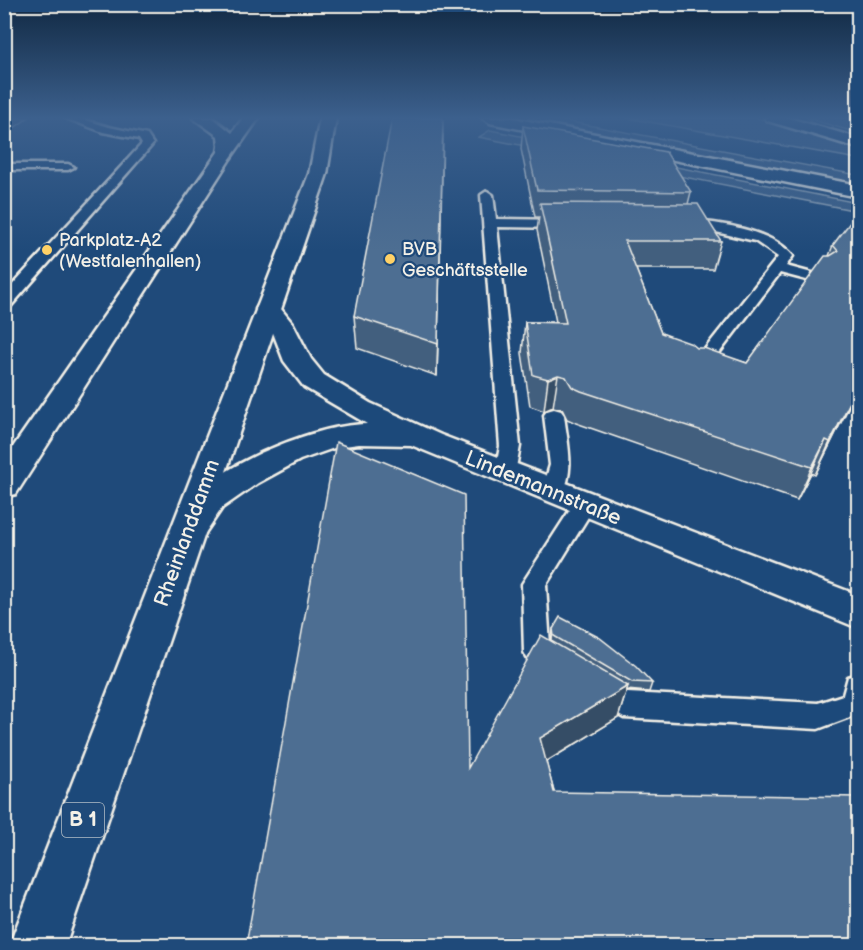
<svg xmlns="http://www.w3.org/2000/svg" width="863" height="950" font-family="'Balsamiq Sans',sans-serif">
  <style>
    .green { fill: #3a5f88; stroke: #97a8b8; stroke-width: 1.5 }
    .lines { fill: none; stroke-linecap: round; stroke-linejoin: round }
    .lane-casing { stroke: #f4f1e8; stroke-width: 5 }
    .secondary-casing { stroke: #f4f1e8; stroke-width: 5 }
    .primary-casing { stroke: #f4f1e8; stroke-width: 5 }
    .lane { fill: #1f4a7a; fill-rule: evenodd }
    .secondary { fill: #1f4a7a; fill-rule: evenodd }
    .primary { fill: #1f4a7a; fill-rule: evenodd }
    .wall { fill: #425f7e; stroke: #f4f1e8; stroke-width: 1.5 }
    .shaded-wall { fill: #364d66; stroke: #f4f1e8; stroke-width: 1.5 }
    .building { fill: #4d6e92; stroke: #f4f1e8; stroke-width: 1.5 }
    .poi-dot { fill: #ffd166; stroke: #1f4a7a; stroke-width: 2 }
    .labels { text-anchor: middle; dominant-baseline: central; stroke-width: 4.5; stroke-linejoin: round; paint-order: stroke }
    .far-poi-label { font-size: 18px; fill: #f4f1e8; stroke: #1f4a7a; text-anchor: start }
    .shield { fill: #1f4a7a; stroke: #b4bfc7; stroke-width: 1.5 }
    .shield-label { font-size: 20px; font-weight: bold; fill: #f4f1e8 }
    .street-label { font-size: 21px; fill: #f4f1e8; stroke: #1f4a7a }
  </style>
  <rect width="100%" height="100%" fill="#1f4a7a"/>
  <filter id="ink" filterUnits="userSpaceOnUse"><feTurbulence type="fractalNoise" baseFrequency=".0167" numOctaves="2"/><feDisplacementMap in="SourceGraphic" scale="12" xChannelSelector="R" yChannelSelector="G"/><feConvolveMatrix kernelMatrix="1 2 1 2 8 2 1 2 1" color-interpolation-filters="sRGB"/></filter>
  <g filter="url(#ink)">
    <!-- green -->
    <g class="green">
      <path d="M528,118H550L858,175V185L524,121Z"/>
      <path d="M627,118H758L858,147V159Z"/>
      <path d="M806,118H858V133Z"/>
      <path d="M490,130L858,203V211L479,137Z"/>
    </g>
    <g class="lines">
      <defs>
        <g id="lane">
          <path d="M65,118H79L109,127L147,135L153,144L10,307L4,309V294L142,144L139,139L103,132Z"/>
          <path d="M4,164H68L74,167L68,170H4Z"/>
          <path d="M487,191L493,195L496,219L566,220L573,224L566,228L497,227L520,446L515,473L512,478L505,480L498,478L495,473L500,446L481,195Z"/>
          <path d="M684,221C716,221 772,230 793,256L786,266L823,276L825,279L818,283L780,273L701,377H689L686,373L778,257L755,241L703,229L679,228L677,225Z"/>
          <path d="M554,409L561,411L564,415C567,442 576,471 561,496L553,498L545,496L542,491L550,465L544,415L547,411Z"/>
          <path d="M585,496L593,499L596,504L546,585L550,646L562,654L566,662L562,670L553,673L528,660L524,652L522,584L577,499Z"/>
          <path d="M858,674V714L818,729L624,718L588,698L584,689L588,680L598,677L628,693L818,703L843,695L848,677Z"/>
        </g>
        <g id="secondary">
          <path d="M482,118H513L858,185V197L490,123Z"/>
          <path d="M268,302L277,304L293,324L311,359L324,375L370,403L441,435L858,595V628L411,445L359,444L337,447L300,460L258,483L222,508L203,536L190,540L177,536L172,527C179,515 186,501 196,493C235,459 316,425 367,424L304,387L284,361L272,330L256,309L259,304Z"/>
        </g>
        <g id="primary">
          <path d="M193,118H213L232,133L243,118H259L230,159L16,494L4,497V460L218,152L219,146L218,136Z"/>
          <path d="M320,118H336L327,174L65,946H9L309,174Z"/>
          <path d="M765,118H789L858,138V148L768,121Z"/>
        </g>
      </defs>
      <!-- lane casing -->
      <use href="#lane" class="lane-casing"/>
      <!-- secondary casing -->
      <use href="#secondary" class="secondary-casing"/>
      <!-- primary casing -->
      <use href="#primary" class="primary-casing"/>
      <!-- lane -->
      <use href="#lane" class="lane"/>
      <!-- secondary -->
      <use href="#secondary" class="secondary"/>
      <!-- primary -->
      <use href="#primary" class="primary"/>
    </g>
    <!-- wall -->
    <g class="wall">
      <path d="M443,118L437,376L357,348L354,316Z"/>
      <path d="M523,126L691,192L688,204L721,241L713,269H636L661,333L697,348L747,363L829,256L833,245L858,212V388L815,475L811,473L797,500L576,423L567,419L562,409L553,407L544,411L530,406L522,353L525,322H556L537,230L539,217H535L521,149Z"/>
      <path d="M553,629L652,683L649,692L627,690L618,718L546,762L554,792L858,945L468,768L552,641Z"/>
    </g>
    <!-- shaded-wall -->
    <g class="shaded-wall">
      <path d="M4,118H28L4,135Z"/>
      <path d="M443,134L437,376L438,344Z"/>
      <path d="M558,375L553,407L544,411L548,379Z"/>
      <path d="M858,386V388L815,475L830,442Z"/>
      <path d="M826,440L811,473L797,500L812,467Z"/>
      <path d="M628,686L618,718L534,769L540,738Z"/>
    </g>
    <!-- building -->
    <g class="building">
      <path d="M392,118H443L438,344L354,316Z"/>
      <path d="M523,126L666,152L691,192L537,190Z"/>
      <path d="M540,203L698,204L721,241H625L661,333L692,344L697,348H704L747,363L825,256H830L838,251L833,245L858,212V386L830,442L826,440L812,467L581,391L572,387L566,377L558,375L548,379L533,375L525,322L566,323Z"/>
      <path d="M336,442L464,495L468,768L541,635L628,686L540,738L554,792L858,797V945H246Z"/>
      <path d="M560,617L600,638L636,666L652,683L632,682L554,636L553,629Z"/>
    </g>
  </g>
  <!-- sky -->
  <linearGradient id="sky" x2="0" y2="1"><stop stop-color="#112943"/><stop offset="0.47" stop-color="#3c608d"/><stop offset="1" stop-color="#3c608d" stop-opacity="0"/></linearGradient>
  <rect width="863" height="251" fill="url(#sky)"/>
  <!-- markers -->
  <g class="poi-dot">
    <circle cx="47" cy="250" r="6"/>
    <circle cx="390" cy="259" r="6"/>
  </g>
  <g class="labels">
    <!-- far-poi labels -->
    <g class="far-poi-label">
      <text x="59" y="240">Parkplatz-A2<tspan x="59" dy="21">(Westfalenhallen)</tspan></text>
      <text x="402" y="249">BVB<tspan x="402" dy="21">Geschäftsstelle</tspan></text>
    </g>
    <!-- shield labels -->
    <rect class="shield" x="62" y="803" width="42" height="34" rx="4.5"/>
    <g class="shield-label">
      <text x="83" y="820">B 1</text>
    </g>
    <!-- street labels -->
    <g class="street-label">
      <text transform="translate(543 488) rotate(22)">Lindemannstraße</text>
      <text transform="translate(187 533) rotate(-70)">Rheinlanddamm</text>
    </g>
  </g>
  <!-- margin -->
  <rect width="863" height="950" fill="none" stroke="#1f4a7a" stroke-width="24"/>
  <rect x="12" y="12" width="839" height="926" fill="none" stroke="#f4f1e8" stroke-width="2" filter="url(#ink)"/>
</svg>
